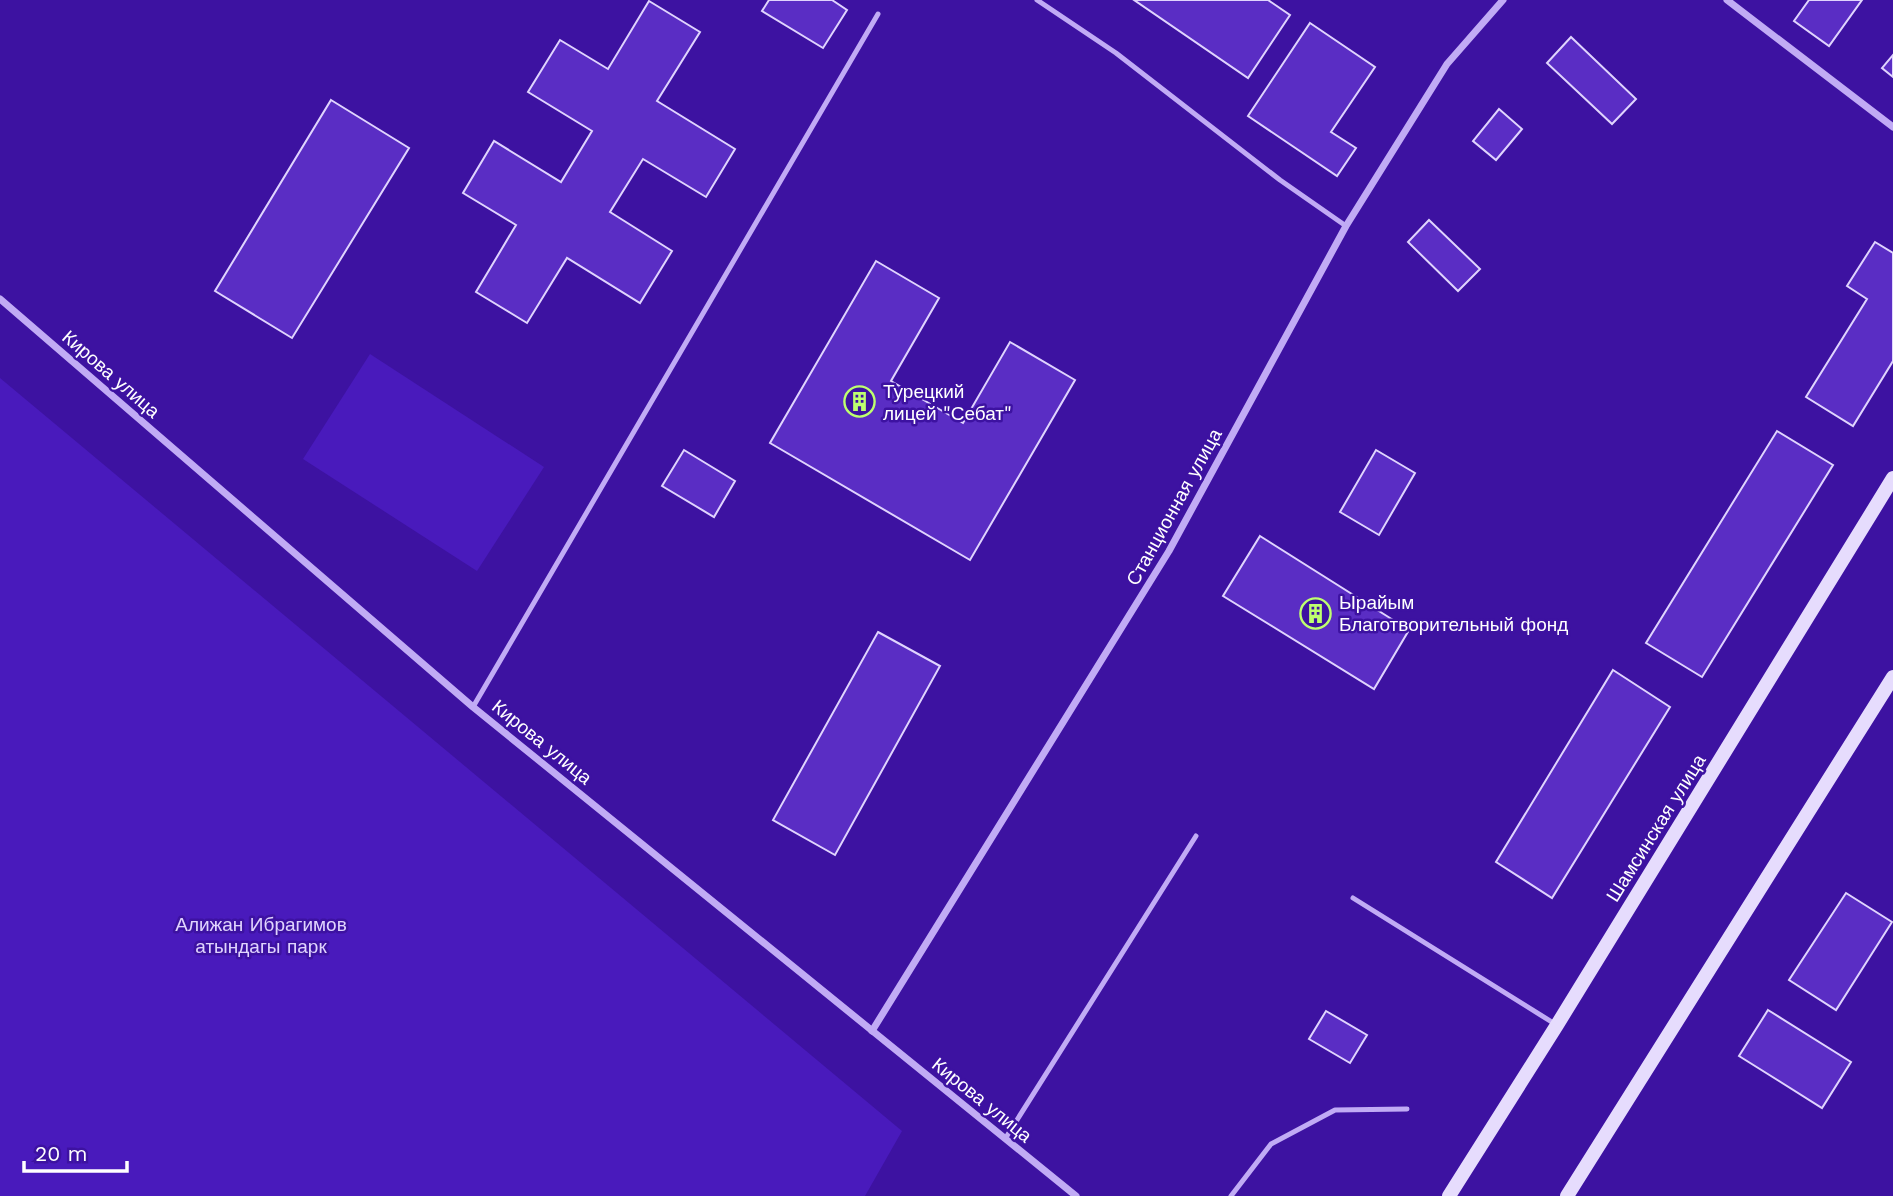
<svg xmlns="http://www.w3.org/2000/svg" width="1893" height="1196" viewBox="0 0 1893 1196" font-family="'Work Sans',sans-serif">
<rect width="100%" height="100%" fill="#3d12a1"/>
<g fill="#491abc">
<path d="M370,354L544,467L477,571L303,459Z"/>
<path d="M0,378L902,1131L865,1196H0Z"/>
</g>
<g fill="#5a2dc4" stroke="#e0d4fe" stroke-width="2">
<path d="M769,0H832L847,10L823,48L762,11Z"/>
<path d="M1134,0H1268L1290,15L1248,78Z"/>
<path d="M1809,0H1862L1829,46L1794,21Z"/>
<path d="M649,1L700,32L657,101L735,149L706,197L643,159L610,212L672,251L640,303L567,258L527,323L476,292L516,225L463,193L494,141L561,182L592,131L528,92L560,40L608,69Z"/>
<path d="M1310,23L1375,67L1331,132L1356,148L1337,176L1248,116Z"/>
<path d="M1571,37L1636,99L1612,124L1547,63Z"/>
<path d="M1893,55V77L1882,68Z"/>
<path d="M331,100L409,148L292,338L215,291Z"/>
<path d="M1499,109L1522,129L1496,160L1473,141Z"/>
<path d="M1429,220L1480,269L1458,291L1408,242Z"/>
<path d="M1875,242L1893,253V361L1853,426L1806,397L1867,299L1847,286Z"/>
<path d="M876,261L939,298L891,381L963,423L1010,342L1075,380L970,560L770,443Z"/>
<path d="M1777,431L1833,465L1702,677L1646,643Z"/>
<path d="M684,450L735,481L714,517L662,486Z"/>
<path d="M1376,450L1415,473L1379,535L1340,512Z"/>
<path d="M1260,536L1409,630L1374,689L1223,596Z"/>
<path d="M878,632L940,666L835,855L773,820Z"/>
<path d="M1613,670L1670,707L1552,898L1496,862Z"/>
<path d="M1846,893L1892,922L1836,1010L1789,980Z"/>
<path d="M1768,1010L1851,1062L1822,1108L1739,1056Z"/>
<path d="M1326,1011L1367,1035L1350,1063L1309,1039Z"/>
</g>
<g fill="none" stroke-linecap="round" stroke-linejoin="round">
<g stroke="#c1abf5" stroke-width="5">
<path d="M1037,0L1116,53L1280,180L1346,226"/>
<path d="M473,707L878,14"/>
<path d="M1353,898L1555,1024"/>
<path d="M1005,1139L1196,836"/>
<path d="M1231,1196L1271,1144L1335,1110L1407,1109"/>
</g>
<g stroke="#c1abf5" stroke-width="7">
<path d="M1727,0L1893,127"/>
<path d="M0,299L473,707L1076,1196"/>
<path d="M872,1031L1169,551L1346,226L1447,64L1503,0"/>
</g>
<g stroke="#e6dcfd" stroke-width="14">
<path d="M1449,1196L1557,1025L1893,478"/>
<path d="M1567,1196L1893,677"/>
</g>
</g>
<defs>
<symbol id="building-ring" viewBox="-11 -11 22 22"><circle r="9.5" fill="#3d12a1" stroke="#beff6f" stroke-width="1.5"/><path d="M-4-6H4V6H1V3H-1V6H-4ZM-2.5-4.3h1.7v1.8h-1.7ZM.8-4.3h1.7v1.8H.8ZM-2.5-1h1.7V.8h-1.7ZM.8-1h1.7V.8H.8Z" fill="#beff6f"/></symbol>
</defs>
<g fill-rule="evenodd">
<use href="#building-ring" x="842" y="384" width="35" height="35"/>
<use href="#building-ring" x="1298" y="596" width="35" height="35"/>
</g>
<g text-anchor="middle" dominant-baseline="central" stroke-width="5" stroke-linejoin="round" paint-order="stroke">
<g font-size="19" fill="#fff" stroke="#3d12a1">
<text transform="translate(111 374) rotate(41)">Кирова улица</text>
<text transform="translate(1174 507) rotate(-61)">Станционная улица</text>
<text transform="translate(542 742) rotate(39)">Кирова улица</text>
<text transform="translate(1656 828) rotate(-58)">Шамсинская улица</text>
<text transform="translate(982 1100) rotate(39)">Кирова улица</text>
</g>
<g font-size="19" fill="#fff" stroke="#3d12a1" text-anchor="start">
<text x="883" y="391">Турецкий<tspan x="883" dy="22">лицей "Себат"</tspan></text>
<text x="1339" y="602">Ырайым<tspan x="1339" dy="22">Благотворительный фонд</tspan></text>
</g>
<g font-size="19" fill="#e0d4fe" stroke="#3d12a1">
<text x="261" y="924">Алижан Ибрагимов<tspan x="261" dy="22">атындагы парк</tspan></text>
</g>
</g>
<path d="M24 1161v10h103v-10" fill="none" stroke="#ffffff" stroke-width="3.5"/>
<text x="35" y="1161" font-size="21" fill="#ffffff" stroke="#3d12a1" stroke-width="5" paint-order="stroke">20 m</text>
</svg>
